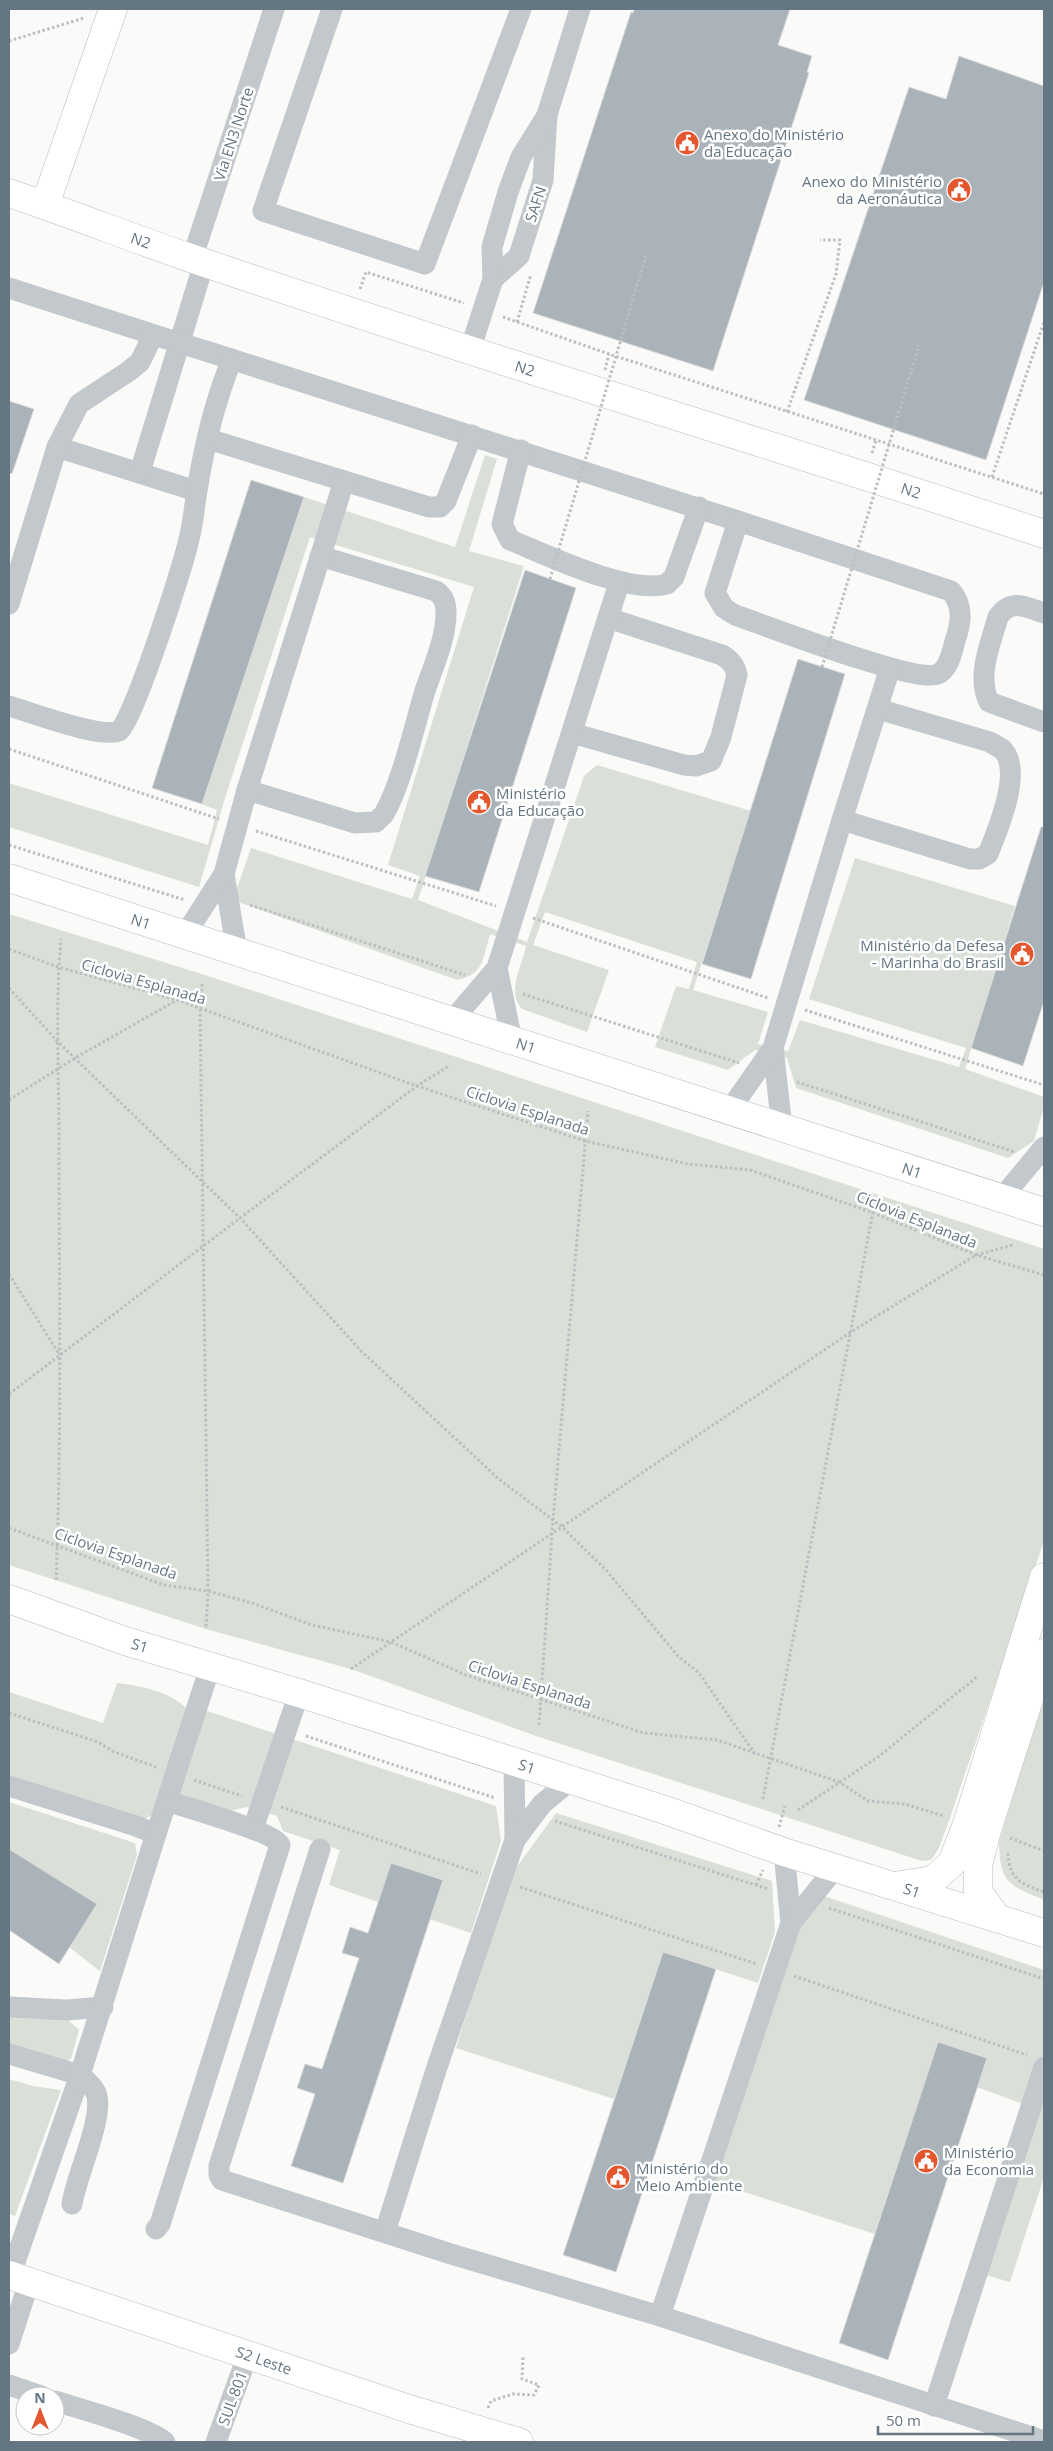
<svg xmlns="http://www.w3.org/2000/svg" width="1053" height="2451" viewBox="0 0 1053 2451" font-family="'Open Sans',sans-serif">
<rect width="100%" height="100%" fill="#fafaf8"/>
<g fill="#dadfd7">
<path d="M485,455L497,459L469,551L524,566L418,900L527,942L584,776L597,765L751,811L693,990L768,1012L758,1044L788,1051L800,1020L959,1067L966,1048L809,999L855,858L1015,906L965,1069L1044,1097V1106L1034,1141L1008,1158L796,1088L787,1058L755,1050L728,1070L655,1047L676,986L689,989L697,962L545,912L533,945L609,970L587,1032L522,1009C506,990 522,968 526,946L490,934C483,958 484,975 457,980L233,900L251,848L412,899L420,876L388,865L474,587L310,537L225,798L199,887L9,827V783L208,845L217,810L202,804L304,497L455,547Z"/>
<path d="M9,914L205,975L1044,1249V1541L950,1818L938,1850L931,1860L922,1861L536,1736L351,1669L206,1629L9,1565Z"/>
<path d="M117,1683C138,1685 171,1692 186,1708L153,1814L141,1821L9,1778V1692L103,1723Z"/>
<path d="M1044,1694V1900C1008,1885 1000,1883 999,1842Z"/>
<path d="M204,1710L496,1806L501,1841L471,1933L429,1919L443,1880L391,1863L378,1902L329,1885L340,1850L283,1831L277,1816L246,1807L226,1812L176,1795Z"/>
<path d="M9,1802L135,1843L137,1855L100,1971L69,1947L97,1904L9,1849Z"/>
<path d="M556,1813L772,1881L775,1932L758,1983L663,1952L614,2099L456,2048L508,1879Z"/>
<path d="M821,1895L1044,1970V2177L1010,2282L985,2275L1039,2110L977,2087L987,2058L938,2042L875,2234L713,2182L804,1907Z"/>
<path d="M9,2018L67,2019L79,2030L71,2059L59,2063L9,2047Z"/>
<path d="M9,2079L33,2086L61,2090L15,2216L9,2214Z"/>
</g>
<g fill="#aab3b9" stroke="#dcdcda">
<path d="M634,9H790L778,45L812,56L807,72L809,73L713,371L533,313L631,12L633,13Z"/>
<path d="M959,56L1044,86V282L986,460L804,400L909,87L946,99Z"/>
<path d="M9,401L34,409L12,474L9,473Z"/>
<path d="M251,480L304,497L202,804L152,788Z"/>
<path d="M525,570L576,588L479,892L425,876Z"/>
<path d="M798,659L845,674L751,979L702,964Z"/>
<path d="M1041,827H1044V1001L1023,1066L971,1048Z"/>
<path d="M9,1849L97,1904L59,1964L9,1930Z"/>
<path d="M391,1863L443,1880L343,2183L291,2166L315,2094L297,2088L305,2064L322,2069L359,1958L342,1953L350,1927L368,1933Z"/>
<path d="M663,1952L716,1969L616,2272L563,2255Z"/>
<path d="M938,2042L987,2058L888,2360L839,2343Z"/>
</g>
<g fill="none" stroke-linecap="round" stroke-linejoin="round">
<defs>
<g id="major">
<path d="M9,193C75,215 139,241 205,263C483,358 765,442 1044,534"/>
<path d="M45,205L113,9"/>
<path d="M9,2275L409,2409L519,2442"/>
</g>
<g id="highway">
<path d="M9,878L1044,1212"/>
<path d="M9,1599L125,1641L299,1693L662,1809L784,1852L1044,1933"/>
<path d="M900,1885L933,1880L952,1863L967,1824L1044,1577"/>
<path d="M997,1918L978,1892V1866L987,1830L1044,1653"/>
</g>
</defs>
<use href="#major" stroke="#b5babe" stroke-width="29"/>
<use href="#highway" stroke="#b4b9bd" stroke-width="29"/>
<g stroke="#bbbfc2" stroke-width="3" stroke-dasharray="2.5 2.5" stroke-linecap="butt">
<path d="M9,41L84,18"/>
<path d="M360,289L366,272L464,303"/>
<path d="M503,317L609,354L1044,494"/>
<path d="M517,322L531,274"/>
<path d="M605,370L609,354"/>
<path d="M787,412L836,274L840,240H820"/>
<path d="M872,453L876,440"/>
<path d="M992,477L1044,322"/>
<path d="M9,749L219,819"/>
<path d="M256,831L496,906"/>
<path d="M9,845L185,900"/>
<path d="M250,905L465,975"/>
<path d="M533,918L768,998"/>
<path d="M9,949L58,967L177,1000L417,1086L585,1141L688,1164L750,1170L874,1213L976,1255L1044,1275"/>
<path d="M202,984L200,1008L208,1591L206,1629"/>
<path d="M9,988L58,1042L240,1218L361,1351L500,1480L561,1526L606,1570L678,1656L699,1673L755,1754"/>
<path d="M523,994L739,1063"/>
<path d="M805,1010L1044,1085"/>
<path d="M797,1082L1015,1152"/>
<path d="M9,1100L75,1058L177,1000"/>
<path d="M9,1274L59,1354"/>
<path d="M9,1394L240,1218L417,1086L449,1066"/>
<path d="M9,1528L164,1585L208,1591L252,1603L312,1625L391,1642L466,1675L644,1733L717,1740L839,1782L868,1801L905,1804L944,1816"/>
<path d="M56,1580C62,1433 59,1286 59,1139C59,1072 55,1005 61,939"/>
<path d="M351,1669L851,1332L976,1255L1013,1245"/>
<path d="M9,1713L98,1742L114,1752L156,1767"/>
<path d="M539,1725L553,1520L588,1111"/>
<path d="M306,1736L495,1798"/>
<path d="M194,1780L242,1796"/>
<path d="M763,1799L875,1201"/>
<path d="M281,1807L481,1874"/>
<path d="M798,1810L878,1757L978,1676"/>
<path d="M555,1821L768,1889"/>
<path d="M779,1827L785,1806"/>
<path d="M1010,1838L1044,1851"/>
<path d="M1008,1853C1009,1880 1022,1884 1044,1892"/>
<path d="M756,1885L763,1870"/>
<path d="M520,1887L757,1964"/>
<path d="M829,1908L1044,1979"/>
<path d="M794,1976L1027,2055"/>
<path d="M488,2408L491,2401L513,2394L534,2395L539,2385L522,2379L523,2355"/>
</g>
<g stroke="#c3c8cc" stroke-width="21">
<path d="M332,9L263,211L425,264L521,9"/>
<path d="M192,259L274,9"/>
<path d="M493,279L519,256L524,240L543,180L547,115L580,9"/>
<path d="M9,288L164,338"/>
<path d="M470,350L493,279L492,247L508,192L521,157L546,117"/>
<path d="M209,352L738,521"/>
<path d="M208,439L429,507H440L446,501L472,435"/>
<path d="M57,447L196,491"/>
<path d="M521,450L502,524L510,540C547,555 629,595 667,584L674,577L699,507"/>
<path d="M140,472L204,263"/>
<path d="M738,521L951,591C964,606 961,624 955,641C952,652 949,669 938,674C916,684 767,626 735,615L724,608L715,593Z"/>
<path d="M9,604L57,447L79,404L129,371L140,362L153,335"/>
<path d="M1044,613C1025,607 1012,598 998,617C991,643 976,676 989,702L1044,722"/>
<path d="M9,706C30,712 101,739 119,731C132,724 183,567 188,543C193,526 194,508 197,491C204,446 215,401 232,359"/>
<path d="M572,733L684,765L696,766L711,761L721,737L737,675C735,665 730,660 722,655L608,618"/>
<path d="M247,790L355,823L376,822C378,819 382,817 384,814C401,785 414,728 424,694C432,669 446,640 446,613C446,603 444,597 436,591L320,556"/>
<path d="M842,820L970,859H979L988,854C997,831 1023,772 1003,750C1000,747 994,745 990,742L878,709"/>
<path d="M224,874L237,952"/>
<path d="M185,935L224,874L247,790L344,481"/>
<path d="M497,968L512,1041"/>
<path d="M451,1022L497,968L619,583"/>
<path d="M773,1048L782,1128"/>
<path d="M729,1111L773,1048L842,820L890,668"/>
<path d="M1001,1199L1044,1147"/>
<path d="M514,1762L515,1840"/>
<path d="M9,1786L136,1826L156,1834L210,1667"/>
<path d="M253,1829L299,1693"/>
<path d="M320,1849L219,2166V2175L222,2180L451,2254L660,2316L1044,2441"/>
<path d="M784,1852L791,1923"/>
<path d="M9,2007L67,2010L103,2007"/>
<path d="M9,2054L80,2075L10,2276"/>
<path d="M72,2204C76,2176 105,2116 96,2093C93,2086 86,2080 80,2075L156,1834"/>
<path d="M156,2229L160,2224L280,1845C274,1832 185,1807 167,1801"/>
<path d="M385,2232L437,2067L515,1840L542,1804L571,1780"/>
<path d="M660,2316L791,1923L836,1867"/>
<path d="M9,2344L29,2282"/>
<path d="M9,2385L41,2396"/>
<path d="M55,2401C80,2409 148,2427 165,2442"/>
<path d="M934,2406L1044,2067"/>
<path d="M216,2442L248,2354"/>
</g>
<use href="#major" stroke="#fff" stroke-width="28"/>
<use href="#highway" stroke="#fff" stroke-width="28"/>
<g stroke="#bbbfc2" stroke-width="3" stroke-dasharray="2.5 2.5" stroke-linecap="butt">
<path d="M550,579L646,255"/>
<path d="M822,667L919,345"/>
</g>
<path stroke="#c3c8cc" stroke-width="21" d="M164,338L209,352"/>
</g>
<defs>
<symbol id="civic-disc" viewBox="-11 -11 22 22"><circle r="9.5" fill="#e4572e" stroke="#fff"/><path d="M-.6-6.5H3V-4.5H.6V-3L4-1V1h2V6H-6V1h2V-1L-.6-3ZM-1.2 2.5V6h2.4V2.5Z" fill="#fff"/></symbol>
</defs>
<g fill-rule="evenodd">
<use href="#civic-disc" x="673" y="129" width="28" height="28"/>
<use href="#civic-disc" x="945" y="176" width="28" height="28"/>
<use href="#civic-disc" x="465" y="788" width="28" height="28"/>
<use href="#civic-disc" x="1008" y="940" width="28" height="28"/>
<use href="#civic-disc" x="912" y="2147" width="28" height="28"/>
<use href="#civic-disc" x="604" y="2163" width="28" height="28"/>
</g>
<g text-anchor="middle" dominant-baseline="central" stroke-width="5" stroke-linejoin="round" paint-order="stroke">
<g font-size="15" fill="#657683" stroke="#fff">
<text transform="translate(233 134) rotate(-72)">Via EN3 Norte</text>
<text transform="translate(535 204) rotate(-72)">SAFN</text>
<text transform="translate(141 240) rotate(20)">N2</text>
<text transform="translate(525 368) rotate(17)">N2</text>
<text transform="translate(911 490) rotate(18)">N2</text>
<text transform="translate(141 921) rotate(18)">N1</text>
<text transform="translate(144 981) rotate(16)">Ciclovia Esplanada</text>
<text transform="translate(526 1045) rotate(18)">N1</text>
<text transform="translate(528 1110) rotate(18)">Ciclovia Esplanada</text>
<text transform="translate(912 1170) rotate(18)">N1</text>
<text transform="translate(917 1219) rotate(22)">Ciclovia Esplanada</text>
<text transform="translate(116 1553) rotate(19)">Ciclovia Esplanada</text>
<text transform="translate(140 1645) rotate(17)">S1</text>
<text transform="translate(530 1684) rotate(18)">Ciclovia Esplanada</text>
<text transform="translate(527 1766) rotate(18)">S1</text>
<text transform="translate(912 1890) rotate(18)">S1</text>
<text transform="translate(264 2360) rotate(19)">S2 Leste</text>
<text transform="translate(232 2398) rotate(-70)">SUL 801</text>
</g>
<g font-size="15" fill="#657683" stroke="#fff" text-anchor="start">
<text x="704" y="134">Anexo do Ministério<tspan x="704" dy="17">da Educação</tspan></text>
<text x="942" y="181" text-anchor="end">Anexo do Ministério<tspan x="942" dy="17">da Aeronáutica</tspan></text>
<text x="496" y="793">Ministério<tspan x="496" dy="17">da Educação</tspan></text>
<text x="1004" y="945" text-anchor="end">Ministério da Defesa<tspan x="1004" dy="17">- Marinha do Brasil</tspan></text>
<text x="944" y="2152">Ministério<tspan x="944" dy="17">da Economia</tspan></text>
<text x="636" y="2168">Ministério do<tspan x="636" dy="17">Meio Ambiente</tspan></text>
</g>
</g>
<rect width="1053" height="2451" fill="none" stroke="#657683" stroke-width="20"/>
<g transform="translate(40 2411)"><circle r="24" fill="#ffffff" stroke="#c1c8cd"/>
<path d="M0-4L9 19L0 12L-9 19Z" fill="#e4572e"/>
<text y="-8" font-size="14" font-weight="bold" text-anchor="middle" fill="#657683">N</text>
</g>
<path d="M878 2426v8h155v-8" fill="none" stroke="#657683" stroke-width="2.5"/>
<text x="886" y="2426" font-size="15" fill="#657683" stroke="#ffffff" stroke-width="4" paint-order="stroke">50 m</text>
</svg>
